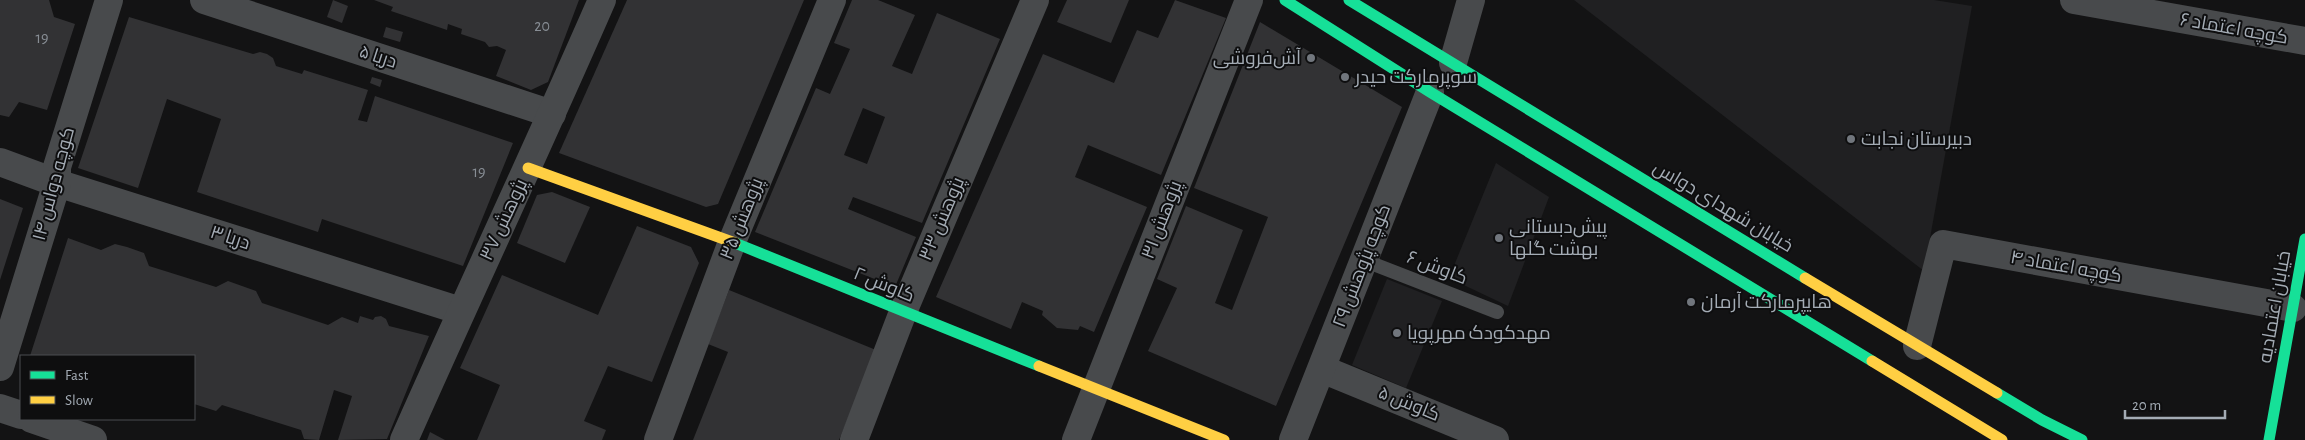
<svg xmlns="http://www.w3.org/2000/svg" width="2305" height="440" viewBox="0 0 2305 440" font-family="'Alegreya Sans',Cairo,sans-serif">
<rect width="100%" height="100%" fill="#131314"/>
<g fill="#202022">
<path d="M1574,0H1934L1972,6L1924,271Z"/>
<path d="M1496,163L1549,197L1508,306L1449,278Z"/>
<path d="M1387,279L1442,301L1406,388L1352,365Z"/>
</g>
<g fill="#323234" fill-rule="evenodd">
<path d="M0,0H49L54,17L75,24L47,110L19,102L9,117L0,115Z"/>
<path d="M333,0L348,6L342,23L327,17Z"/>
<path d="M374,0H579L548,82L531,90L496,76L506,50L497,46L489,47L485,42L461,34L462,29L448,24L447,30L391,11L393,7Z"/>
<path d="M627,0H804L718,204L706,207L559,153Z"/>
<path d="M852,0H878L915,15L892,66L912,74L937,13L1000,39L922,223L853,197L848,209L916,237L895,287L755,232L816,88L830,94L850,49L834,43ZM863,108L885,117L867,164L844,155Z"/>
<path d="M1067,0H1129L1111,43L1057,22Z"/>
<path d="M1175,0L1226,18L1161,175L1088,145L1075,177L1147,207L1094,332L1080,326L1078,330L1057,328L1042,315L1043,311L1022,302L1011,329L936,297L1043,54L1114,83L1137,30L1158,38Z"/>
<path d="M129,17L253,54L260,52L267,54L273,58L276,66L302,74L304,70L368,90L358,120L367,122L375,96L513,143L463,266L322,219L318,232L197,192L221,119L167,99L138,188L78,168Z"/>
<path d="M1260,22L1402,107L1276,406L1148,351L1177,288L1157,279L1186,206L1243,230L1215,303L1232,310L1268,217L1194,188Z"/>
<path d="M386,27L403,32L400,42L383,37Z"/>
<path d="M372,77L382,80L380,87L370,83Z"/>
<path d="M552,192L590,207L565,263L517,243L537,195Z"/>
<path d="M0,199L23,208L0,280Z"/>
<path d="M637,226L691,247L699,263L652,382L608,366L584,421L606,430L602,440H477L500,385L460,368L502,275L598,315Z"/>
<path d="M68,238L101,250L115,244L127,247L144,253L149,266L216,287L228,281L256,291L262,303L328,325L342,317L358,323L360,316L373,320L375,317L381,316L386,319L389,326L429,336L387,439L338,440L352,396L334,390L319,440L304,439L301,430L222,405L216,411L194,404V356H30Z"/>
<path d="M729,290L876,350L839,440H693L728,352L708,344Z"/>
<path d="M430,432L445,440H427Z"/>
</g>
<g fill="none" stroke-linecap="round" stroke-linejoin="round">
<path stroke="#484a4c" stroke-width="14" d="M1363,260L1497,312"/>
<g stroke="#484a4c" stroke-width="28">
<path d="M204,0L552,114"/>
<path d="M2074,0L2305,41"/>
<path d="M1453,63L1471,0"/>
<path d="M0,162L57,183L461,311"/>
<path d="M1917,346L1943,244L2293,308"/>
<path d="M0,367L57,183V167L109,0"/>
<path d="M1322,369L1495,440"/>
<path d="M0,408L21,415"/>
<path d="M32,419L93,440"/>
<path d="M404,440C469,293 538,147 602,0"/>
<path d="M658,440L732,242L832,0"/>
<path d="M854,440L903,312L1035,0"/>
<path d="M1076,440L1249,0"/>
<path d="M1293,440L1430,92"/>
</g>
<g stroke="#16e098" stroke-width="11">
<path d="M1285,0L1430,92L1872,361"/>
<path d="M1349,0L1805,278"/>
<path d="M735,243L1039,366"/>
<path d="M1997,393L2042,420L2082,440"/>
<path d="M2269,440L2305,239"/>
</g>
<g stroke="#ffcf43" stroke-width="11">
<path d="M528,168L735,243"/>
<path d="M1805,278L1997,393"/>
<path d="M1872,361L2002,440"/>
<path d="M1039,366L1224,440"/>
</g>
</g>
<g fill="#71767d" stroke="#0e0e0f" stroke-width="2">
<circle cx="1311" cy="58" r="5"/>
<circle cx="1345" cy="77" r="5"/>
<circle cx="1851" cy="139" r="5"/>
<circle cx="1499" cy="238" r="5"/>
<circle cx="1691" cy="302" r="5"/>
<circle cx="1397" cy="333" r="5"/>
</g>
<g text-anchor="middle" dominant-baseline="central" stroke-width="4" stroke-linejoin="round" paint-order="stroke">
<g font-size="16" fill="#888e95">
<text x="542" y="26">20</text>
<text x="42" y="38">19</text>
<text x="479" y="172">19</text>
</g>
<g font-size="19" fill="#a4acb5" stroke="#0e0e0f">
<text transform="translate(2234 29) rotate(10)">کوچه اعتماد ۶</text>
<text transform="translate(378 57) rotate(18)">دریا ۵</text>
<text transform="translate(54 184) rotate(-75)">کوچه دواس ۱۴</text>
<text transform="translate(1723 207) rotate(31)">خیابان شهدای دواس</text>
<text transform="translate(742 219) rotate(-68)">پژوهش ۳۵</text>
<text transform="translate(942 219) rotate(-67)">پژوهش ۳۳</text>
<text transform="translate(504 220) rotate(-65)">پژوهش ۳۷</text>
<text transform="translate(1162 220) rotate(-69)">پژوهش ۳۱</text>
<text transform="translate(230 238) rotate(18)">دریا ۳</text>
<text transform="translate(1362 266) rotate(-69)">کوچه پژوهش ۲۹</text>
<text transform="translate(2066 267) rotate(10)">کوچه اعتماد ۴</text>
<text transform="translate(1437 268) rotate(21)">کاوش ۶</text>
<text transform="translate(884 285) rotate(22)">کاوش ۲</text>
<text transform="translate(2275 307) rotate(-80)">خیابان اعتمادیه</text>
<text transform="translate(1409 404) rotate(22)">کاوش ۵</text>
</g>
<g font-size="19" fill="#a4acb5" stroke="#0e0e0f" text-anchor="start">
<text x="1301" y="58" text-anchor="end">آش‌فروشی</text>
<text x="1355" y="77">سوپرمارکت حیدر</text>
<text x="1861" y="139">دبیرستان نجابت</text>
<text x="1509" y="227">پیش‌دبستانی<tspan x="1509" dy="22">بهشت گلها</tspan></text>
<text x="1701" y="302">هایپرمارکت آرمان</text>
<text x="1407" y="333">مهدکودک مهرپویا</text>
</g>
</g>
<rect x="20" y="355" width="175" height="65" fill="#0e0e0f" stroke="#4a4d51"/>
<rect x="30" y="371" width="25" height="8" fill="#16e098" stroke="#4a4d51"/>
<text x="65" y="380" font-size="15" fill="#a4acb5">Fast</text>
<rect x="30" y="396" width="25" height="8" fill="#ffcf43" stroke="#4a4d51"/>
<text x="65" y="405" font-size="15" fill="#a4acb5">Slow</text>
<path d="M2125 410v8h100v-8" fill="none" stroke="#a4acb5" stroke-width="2.5"/>
<text x="2132" y="410" font-size="15" fill="#a4acb5" stroke="#0e0e0f" stroke-width="4" paint-order="stroke">20 m</text>
</svg>
